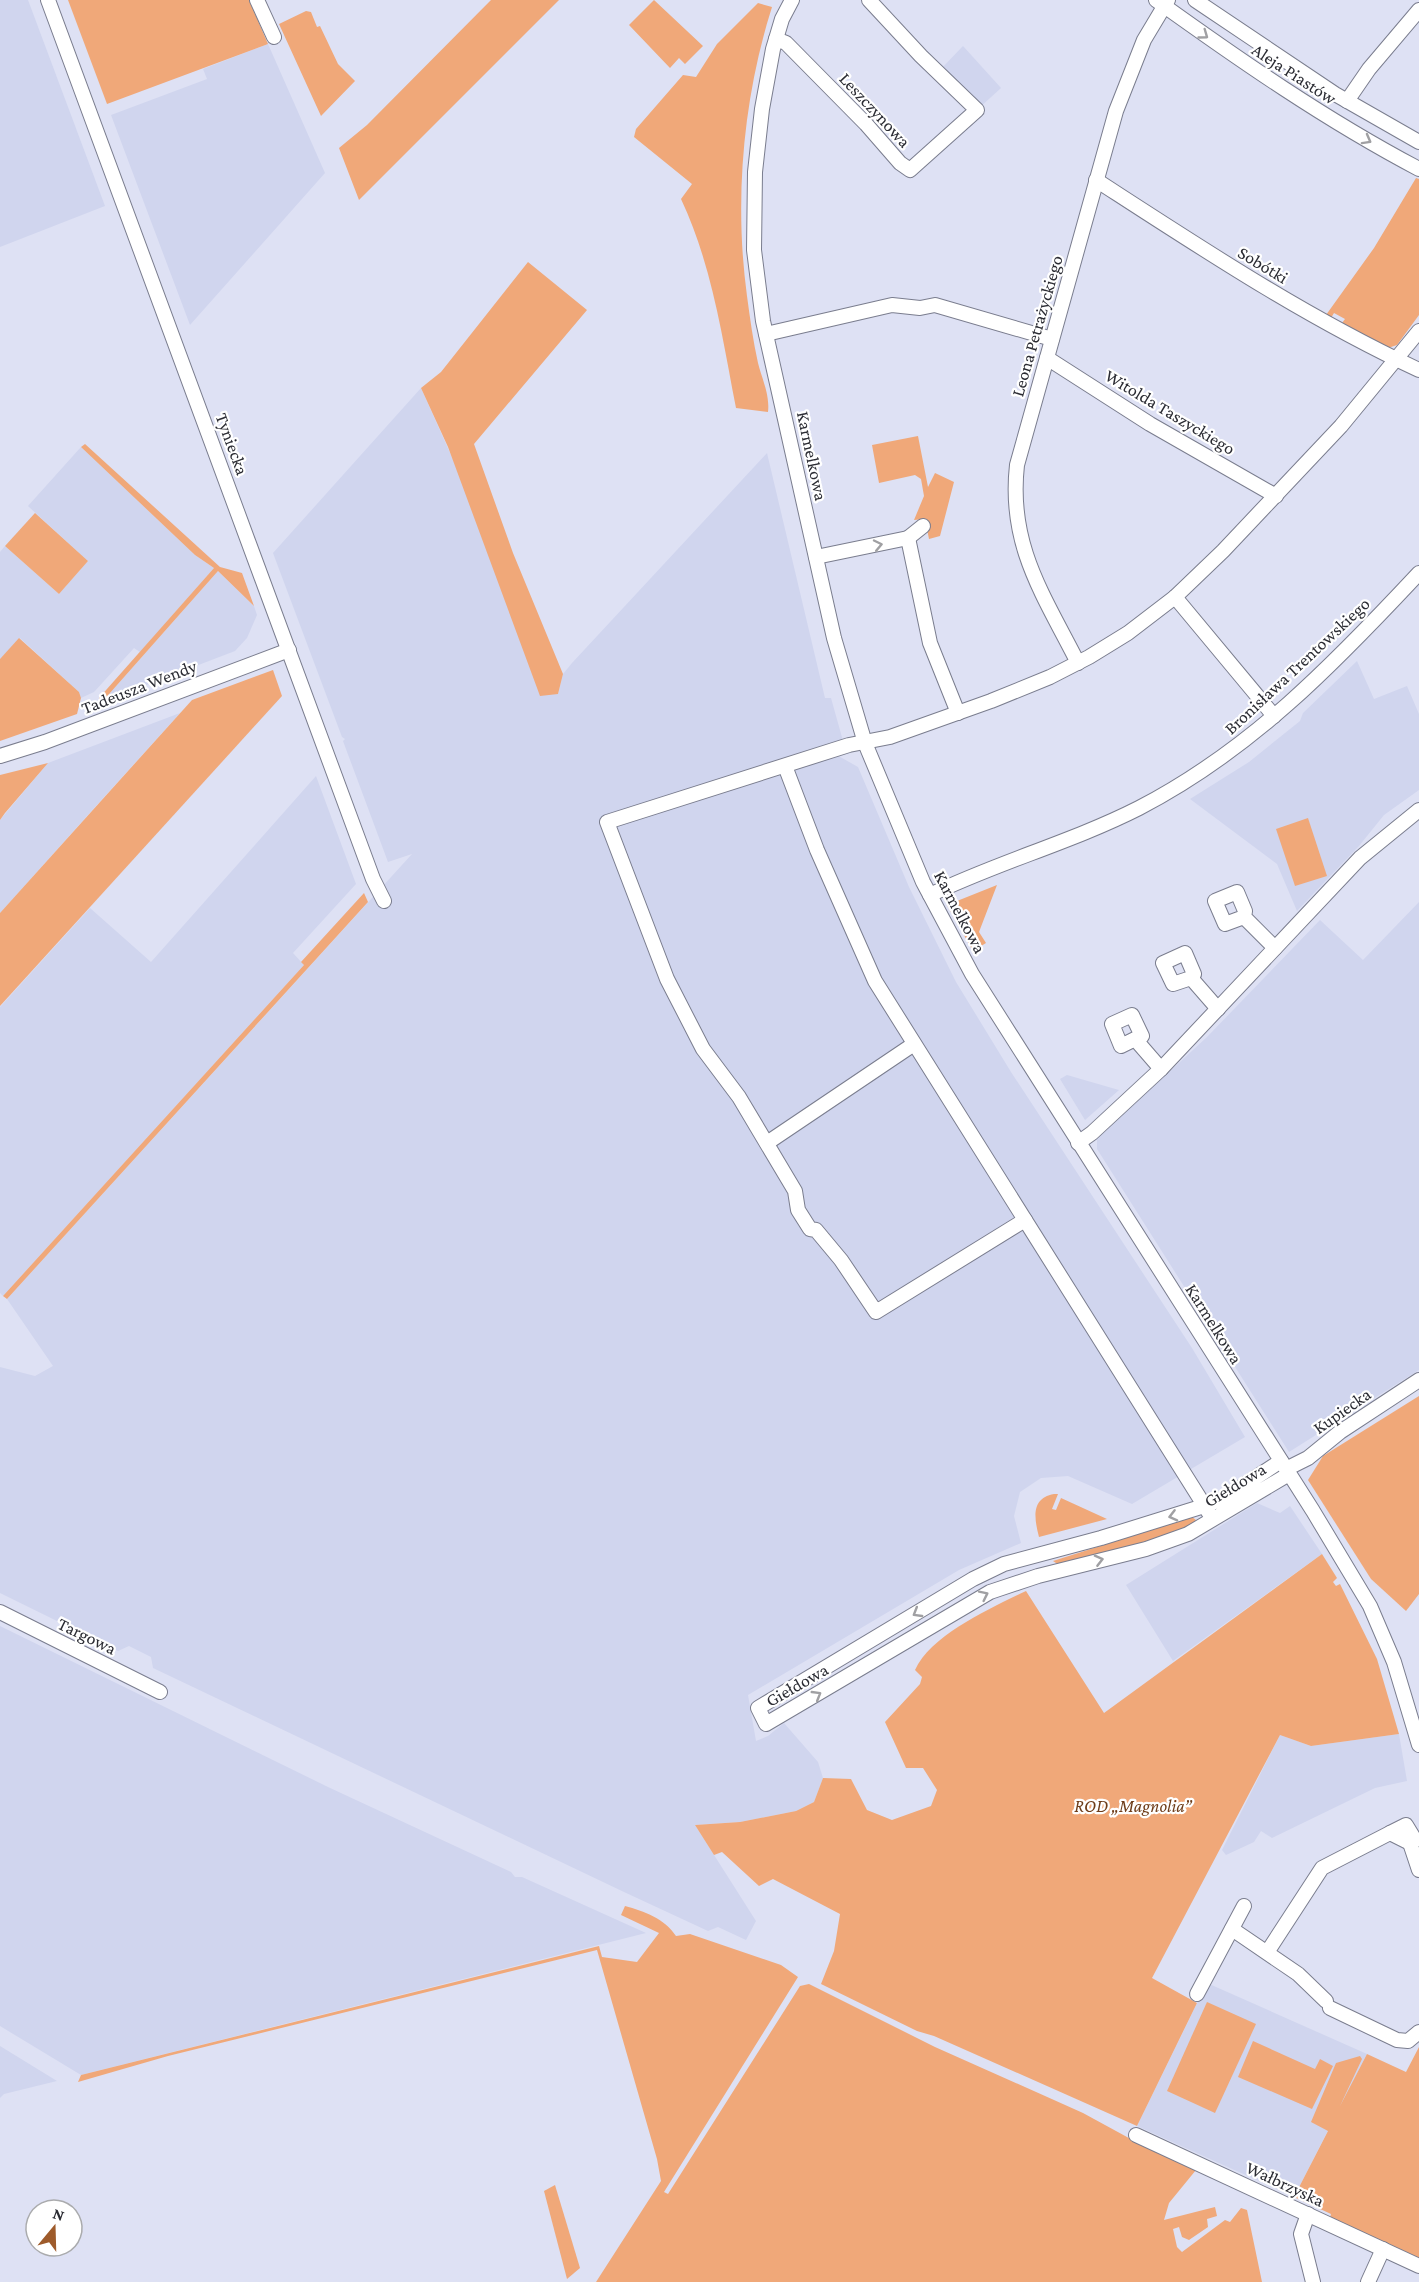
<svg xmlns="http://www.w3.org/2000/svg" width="1419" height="2282" viewBox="0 0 1419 2282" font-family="'Crimson Pro',serif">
<rect width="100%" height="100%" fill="#dee1f4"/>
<g fill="#d0d5ee">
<path d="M0,0H28L105,206L0,247Z"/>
<path d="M268,44L325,173L190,325L111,115L207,79L203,69Z"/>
<path d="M963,46L1001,88L979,108L942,68Z"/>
<path d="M421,388L558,694L563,674L572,663L767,453L825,698H831L843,741L835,754L858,767L909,887L956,982L1011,1072L1192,1348L1245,1437L1132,1504L1068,1476L1041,1478L1020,1492L1014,1516L1021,1543L959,1570L748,1695L756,1741L768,1736L784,1723L818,1762L823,1778L814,1802L796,1811L740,1822L695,1825L756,1921L746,1940L718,1927L708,1931L624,1892L153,1668L151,1657L129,1646L118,1651L0,1593V1367L35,1376L53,1366L7,1299L412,854L388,862L343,741L345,739L342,737L273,553Z"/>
<path d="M81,447L195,555L214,568L140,652L134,648L94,692L81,698L79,692L20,638L0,659V552L5,546L59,594L88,561L28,506Z"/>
<path d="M218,571L254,606L257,615L247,638L235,651L102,702Z"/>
<path d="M1357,661L1374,699L1407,686L1419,714V790L1384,815L1359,846L1297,911L1277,864L1190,799L1249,762L1300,721L1303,713Z"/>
<path d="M180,713L95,807L0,913V820L48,763Z"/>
<path d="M316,776L356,884L293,953L304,965L3,1296L0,1293V1007L90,908L151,962Z"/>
<path d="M1419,902V1370L1289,1452L1097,1149V1139L1207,1037L1320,920L1363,960Z"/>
<path d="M1067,1075L1112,1088L1119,1090L1085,1120L1060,1079Z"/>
<path d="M1257,1503L1280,1513L1290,1506L1322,1554L1173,1661L1126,1585Z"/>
<path d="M0,1626L328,1787L511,1872L515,1877H522L646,1933L81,2075L0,2026Z"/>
<path d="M1399,1734L1407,1781L1375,1788L1272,1838L1261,1831L1254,1842L1226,1855L1222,1850L1280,1735L1311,1746Z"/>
<path d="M1207,1983L1367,2054L1294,2197L1137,2126Z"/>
<path d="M0,2046L57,2081L4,2094L0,2098Z"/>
</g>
<g fill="#f0a879">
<path d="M68,0H249L268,44L107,104Z"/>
<path d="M491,0H559L359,200L339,148L367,125Z"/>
<path d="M654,0L703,46L685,64L679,58L670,68L629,25Z"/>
<path d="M758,3L772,7C743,98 734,201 747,296C750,318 753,341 758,363C762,379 770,395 768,412L736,408C722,336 712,265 681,199L692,184L634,137L636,129L683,75L696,77L717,44Z"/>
<path d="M306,11L311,12L317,27L320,26L338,64L355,81L321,116L279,24Z"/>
<path d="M1416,178L1419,179V315L1397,345L1388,348L1342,323L1345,319L1334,313L1331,318L1326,315L1374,248Z"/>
<path d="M528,262L587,310L474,444L513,553L563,674L558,694L540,696L448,447L421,388L441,372Z"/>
<path d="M918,436L928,487L935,473L954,482L940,536L929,539L925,519L914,520L924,496L921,479L915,475L879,483L872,445Z"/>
<path d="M85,444L220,567L242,573L254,606L218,571L102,702L99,698L214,568L195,555L81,447Z"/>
<path d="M35,513L88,561L59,594L5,546Z"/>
<path d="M19,638L79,692L81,698L77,714L0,741V659Z"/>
<path d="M273,670L282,696L0,1006V913L192,700Z"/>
<path d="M48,763L5,813L0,820V775Z"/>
<path d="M1308,818L1327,876L1295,886L1276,829Z"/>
<path d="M997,885L979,932L986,943L973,951L947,905Z"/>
<path d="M364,893L368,902L7,1299L3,1296L304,965L301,962Z"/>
<path d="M1419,1396V1594L1406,1611L1371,1579L1308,1480L1323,1456Z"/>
<path d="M1054,1494H1058L1052,1509L1056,1510L1061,1498L1107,1519L1039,1537C1034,1518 1031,1498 1054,1494Z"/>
<path d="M1192,1517L1196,1520C1182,1539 1086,1558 1059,1565L1053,1561Z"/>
<path d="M1322,1554L1337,1578L1333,1582L1336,1586L1340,1584L1377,1659L1399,1734L1311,1746L1280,1735L1152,1978L1197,2003L1137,2126L934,2036L917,2031L821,1984L834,1951L840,1914L773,1879L759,1886L722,1852L714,1855L695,1825L740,1822L796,1811L814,1802L823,1778L851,1779L867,1810L892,1820L931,1806L937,1790L923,1768H906L885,1722L920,1684L922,1677L915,1670C931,1635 991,1608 1026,1591L1104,1713Z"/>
<path d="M625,1906C644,1911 665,1919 676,1936L690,1934L781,1965L798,1977L664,2192L668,2194L800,1986L809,1984L935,2047L1083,2113L1149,2149L1196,2170L1169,2203L1164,2220L1215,2207L1217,2216L1207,2219L1208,2227L1189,2240L1182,2237L1179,2227L1173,2229L1177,2247L1182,2252L1225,2220L1230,2222L1241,2208L1247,2210L1262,2282H596L661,2181L657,2159L597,1950L168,2056L78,2082L81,2075L599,1946L602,1957L637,1962L659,1933L621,1915Z"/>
<path d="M1207,2002L1256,2024L1215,2113L1167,2091Z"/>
<path d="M1253,2041L1315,2069L1320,2059L1333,2066L1312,2109L1238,2077Z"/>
<path d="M1419,2047V2260L1330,2218L1331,2214L1294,2197L1328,2131L1311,2122L1336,2063L1360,2056L1362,2059L1340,2106L1367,2054L1406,2072Z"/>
<path d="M555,2185L580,2268L567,2279L544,2191Z"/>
</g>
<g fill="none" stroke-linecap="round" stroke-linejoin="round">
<defs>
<g id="minor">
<path d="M48,0L373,879L384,901"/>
<path d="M257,0L274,37"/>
<path d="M792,0L782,19L773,49L762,109L755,172L754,250L763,321L834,638L865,743L923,882L972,974L1313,1511L1370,1606L1394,1662L1419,1745"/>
<path d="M1156,0C1241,61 1326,120 1419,169"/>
<path d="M1195,0L1335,94L1419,142"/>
<path d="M776,39L786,43L866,124L900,163L910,170L977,110L921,56L869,0"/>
<path d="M1347,101L1369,69L1419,10"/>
<path d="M1096,180C1201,248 1305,317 1419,370"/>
<path d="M766,334L892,305L920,308L935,305L1052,339"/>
<path d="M1047,358L1150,424L1276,496"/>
<path d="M908,538L923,526"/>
<path d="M816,557L908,538L930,643L958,713"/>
<path d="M1175,597L1274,716"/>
<path d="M1078,663C1043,594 1008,545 1017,465L1116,111L1144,40L1168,0"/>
<path d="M0,756L45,742L289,650"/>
<path d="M785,766L817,850L875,981L1209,1513"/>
<path d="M930,895C998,862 1072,842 1139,808C1251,750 1334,664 1419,573"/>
<path d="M1244,917L1225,924L1215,901L1237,892L1245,911L1244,917L1275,948"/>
<path d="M1191,978L1173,984L1163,963L1185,953L1194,974L1191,978L1218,1009"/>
<path d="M1135,1039L1121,1046L1112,1024L1132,1015L1142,1036L1135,1039L1161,1069"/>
<path d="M767,1143L914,1044"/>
<path d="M1078,1143L1092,1133L1161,1069L1360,858L1419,810"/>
<path d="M1025,1220L876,1312L841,1260L816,1230L810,1229L798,1210L795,1191L739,1097L703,1049L667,979L607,822L849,745L890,737L991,701L1050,677L1089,657L1128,633L1175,597L1223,551L1341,426L1419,331"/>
<path d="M1281,1461L1223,1499L1204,1506L1101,1538L1004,1564L973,1579L758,1708L766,1724L990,1592L1038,1576L1146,1549L1188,1534L1289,1474"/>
<path d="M1286,1469L1308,1458L1340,1432L1419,1380"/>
<path d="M0,1612L160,1692"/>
<path d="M1390,1833L1406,1825L1415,1840L1410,1843"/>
<path d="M1410,1843L1419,1870"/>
<path d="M1232,1929L1298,1974L1326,2001"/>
<path d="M1268,1951L1322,1868L1390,1833L1410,1843"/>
<path d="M1197,1994L1244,1906"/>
<path d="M1330,2008L1397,2040L1408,2041L1419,2032"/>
<path d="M1136,2135L1419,2266"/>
<path d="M1308,2214L1301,2234L1313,2282"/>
<path d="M1368,2282L1383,2249"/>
</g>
</defs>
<use href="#minor" stroke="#7a7d8e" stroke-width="16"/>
<use href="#minor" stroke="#fff" stroke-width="14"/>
</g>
<defs><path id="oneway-chevron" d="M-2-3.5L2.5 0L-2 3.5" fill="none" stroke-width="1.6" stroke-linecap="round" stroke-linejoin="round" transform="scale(1.5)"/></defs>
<g stroke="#a0a0a3">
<use href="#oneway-chevron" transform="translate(1204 35) rotate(36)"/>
<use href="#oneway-chevron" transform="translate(1367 140) rotate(29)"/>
<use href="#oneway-chevron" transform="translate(878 545) rotate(-12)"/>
<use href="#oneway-chevron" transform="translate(1173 1516) rotate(166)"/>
<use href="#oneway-chevron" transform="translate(1099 1560) rotate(-14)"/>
<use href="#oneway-chevron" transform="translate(984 1595) rotate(-26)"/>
<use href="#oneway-chevron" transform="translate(917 1613) rotate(149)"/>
<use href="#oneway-chevron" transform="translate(817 1695) rotate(-31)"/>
</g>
<g text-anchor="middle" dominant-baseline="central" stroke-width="4.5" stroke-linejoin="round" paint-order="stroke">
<g font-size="18" fill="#2b2c33" stroke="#fff">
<text transform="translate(1294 74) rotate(33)">Aleja Piastów</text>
<text transform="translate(875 110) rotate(47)">Leszczynowa</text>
<text transform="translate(1263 265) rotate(31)">Sobótki</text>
<text transform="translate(1037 326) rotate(-74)">Leona Petrażyckiego</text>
<text transform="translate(1170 412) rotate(31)">Witolda Taszyckiego</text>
<text transform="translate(232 444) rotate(70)">Tyniecka</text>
<text transform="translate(812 456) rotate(78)">Karmelkowa</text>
<text transform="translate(1297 666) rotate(-43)">Bronisława Trentowskiego</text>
<text transform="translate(139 687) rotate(-21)">Tadeusza Wendy</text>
<text transform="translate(960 912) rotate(62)">Karmelkowa</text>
<text transform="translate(1214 1324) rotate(58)">Karmelkowa</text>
<text transform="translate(1342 1411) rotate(-35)">Kupiecka</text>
<text transform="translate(1235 1485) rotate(-31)">Giełdowa</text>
<text transform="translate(87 1636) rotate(26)">Targowa</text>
<text transform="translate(797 1685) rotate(-30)">Giełdowa</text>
<text transform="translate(1285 2184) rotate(25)">Wałbrzyska</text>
</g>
<g font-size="18" font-style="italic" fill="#6e3c18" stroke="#fff">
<text x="1133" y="1806">ROD „Magnolia”</text>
</g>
</g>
<g transform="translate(54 2228) rotate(19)"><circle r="28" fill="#ffffff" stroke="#aaabad" stroke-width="1.5"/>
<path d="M0-4.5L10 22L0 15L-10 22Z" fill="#9e5b2b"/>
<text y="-9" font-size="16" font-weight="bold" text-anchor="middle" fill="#2b2c33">N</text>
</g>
</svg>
